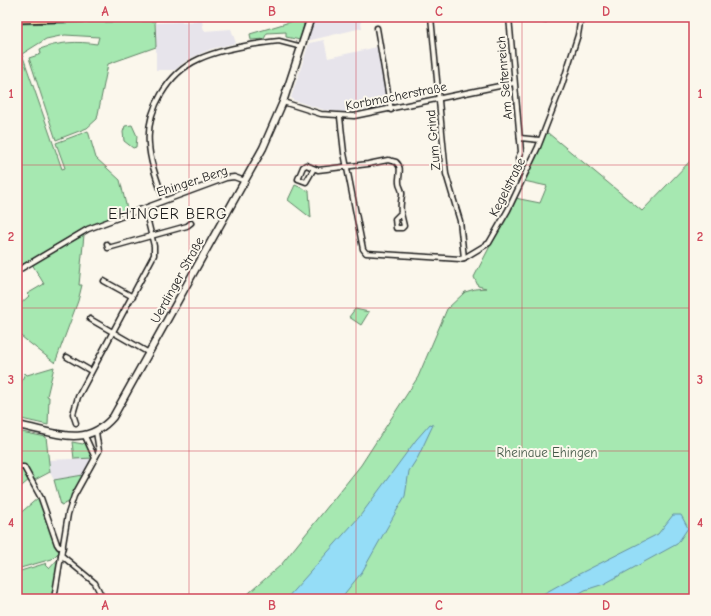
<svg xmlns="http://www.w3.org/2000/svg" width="711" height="616" viewBox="0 0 711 616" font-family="'Comic Neue',sans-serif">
<rect width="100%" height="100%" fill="#fbf7ec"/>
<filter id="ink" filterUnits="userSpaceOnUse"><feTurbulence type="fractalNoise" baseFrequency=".025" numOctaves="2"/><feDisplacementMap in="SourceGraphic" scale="8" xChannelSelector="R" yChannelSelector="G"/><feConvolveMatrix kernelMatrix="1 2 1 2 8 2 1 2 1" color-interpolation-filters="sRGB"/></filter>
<g filter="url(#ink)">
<g fill="#e7e4eb">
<path d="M315,17H360L362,28L307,41Z"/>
<path d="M202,21L204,31L231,29L236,43L211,49L187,60L175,70H156V23Z"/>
<path d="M324,40L328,58L377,47L387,103L385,107L343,112L324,110L293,100L291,97L309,43Z"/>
<path d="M93,458L83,475L54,480L50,472L47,460Z"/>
</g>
<g fill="#a6e8b1" stroke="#618266">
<path d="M303,18L304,25L300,40L286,37V32L267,33L264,39L251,40L250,34Z"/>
<path d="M155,21L156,47L108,64L97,119L87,128L56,140L29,58L41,54L40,49C59,42 77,41 97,44L99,37L65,35L46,39L22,54L62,169L65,168L56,143L88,131L96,158L120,180L128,213L81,230L17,268V49L20,48L17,40V24Z"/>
<path d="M132,125L137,136L136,147L133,148L124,141L123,132L125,126Z"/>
<path d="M548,133L642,211L694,157V599H242L281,565L361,465L418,377L447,309L465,292L475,289L486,288L478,286L474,277L515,198L540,203L547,186L524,181L544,136Z"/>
<path d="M295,185L309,191L311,218L288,200Z"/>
<path d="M84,235L79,285H82L78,301L55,363L17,333V307L29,296L27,294L44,284L32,264Z"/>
<path d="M355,309L369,312L361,325L349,317Z"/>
<path d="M54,367L47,396L49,397L48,425L17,418V392L25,373L27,375Z"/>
<path d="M17,431L46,437L50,472L33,481L24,465H21L17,459Z"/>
<path d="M72,442L83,444L85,442L93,458L74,459Z"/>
<path d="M23,469L29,480L17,490V474Z"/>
<path d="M83,475L70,502L61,505L54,480Z"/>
<path d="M39,497L59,552L52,559L17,569V516Z"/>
<path d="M58,559L53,599H17V572L47,563L45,565L49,569Z"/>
</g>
<g fill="#95ddf7" stroke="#65909f">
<path d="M430,424L433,425L418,457L409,471L405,496L362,572L341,598L286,599L360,516L416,440Z"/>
<path d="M673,515H681L688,528L677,544L604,584L585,590L569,599H534L579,574L658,534Z"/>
</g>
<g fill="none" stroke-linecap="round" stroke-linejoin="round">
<defs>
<g id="street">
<path d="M431,17L446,174L460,221L464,258"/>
<path d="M509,17L521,152L518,158L519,166"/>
<path d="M543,17L544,20"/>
<path d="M377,28L391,110"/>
<path d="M283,102L321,114L354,116L514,83"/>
<path d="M340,117L344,153L363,249L366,253L460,259L464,258L489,243L508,210L538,147L562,85L578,35L581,17"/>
<path d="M520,138L540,140"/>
<path d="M313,170L306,182L298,179L303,167L306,165L318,170L368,164L388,160L396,162C403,168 398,175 399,183C399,187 403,190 402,195C401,201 400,206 401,213L395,219L396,228H402L404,226L401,213"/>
<path d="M164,200C158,182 150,163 149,144C146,110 168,73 199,59C221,49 247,45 270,42L279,41L302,47"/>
<path d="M107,244L108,248L187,226L191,223"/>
<path d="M17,271L88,229L226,178L234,177L245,181"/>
<path d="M104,281L133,297"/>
<path d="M90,319L149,353"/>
<path d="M67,357L91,371"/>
<path d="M76,423L73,414L78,397L154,255V246L145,209"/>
<path d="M85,436L95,458"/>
<path d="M17,467H24L41,498L57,544L59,547H63"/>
<path d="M61,555L95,583L103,599"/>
<path d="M54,599L68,514L74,496L99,451L96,432"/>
</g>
<path id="secondary" d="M17,425C52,431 85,450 113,417L263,148L283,102L311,17"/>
<path id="primary" d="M17,19L90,17"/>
</defs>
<use href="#street" stroke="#1c1c1c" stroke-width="7"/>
<use href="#secondary" stroke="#1c1c1c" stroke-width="9"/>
<use href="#primary" stroke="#1c1c1c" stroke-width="10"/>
<use href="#street" stroke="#fbf7ec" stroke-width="4"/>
<use href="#secondary" stroke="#fbf7ec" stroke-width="6"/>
<use href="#primary" stroke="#fcdcac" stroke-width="7"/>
</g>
</g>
<path fill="none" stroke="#d1495b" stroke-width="1" stroke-opacity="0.55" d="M189,17V599M356,17V599M522,17V599M17,165H694M17,308H694M17,451H694"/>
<g text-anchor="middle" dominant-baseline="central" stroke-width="4" stroke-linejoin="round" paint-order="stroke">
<g font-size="13" fill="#1c1c1c" stroke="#fbf7ec">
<text transform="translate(504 78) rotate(-95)">Am Seltenreich</text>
<text transform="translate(396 96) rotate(-11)">Korbmacherstraße</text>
<text transform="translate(433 140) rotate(-95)">Zum Grind</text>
<text transform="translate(192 181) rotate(-18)">Ehinger Berg</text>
<text transform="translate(507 187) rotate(-63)">Kegelstraße</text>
<text transform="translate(177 280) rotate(-61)">Uerdinger Straße</text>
</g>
<g font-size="13" fill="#455949" stroke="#fbf7ec">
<text x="547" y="452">Rheinaue Ehingen</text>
</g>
<g font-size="15" letter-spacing="1" fill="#1c1c1c" stroke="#fbf7ec">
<text x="168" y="214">EHINGER BERG</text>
</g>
</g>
<rect width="711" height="616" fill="none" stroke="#fbf7ec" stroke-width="44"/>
<rect x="22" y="22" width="667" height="572" fill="none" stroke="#d1495b" stroke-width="1.5"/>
<g font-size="13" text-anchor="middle" font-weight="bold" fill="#d1495b">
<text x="105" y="16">A</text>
<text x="272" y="16">B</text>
<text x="439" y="16">C</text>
<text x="606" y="16">D</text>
<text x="11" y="98">1</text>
<text x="700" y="98">1</text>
<text x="11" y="241">2</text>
<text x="700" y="241">2</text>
<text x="11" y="384">3</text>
<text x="700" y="384">3</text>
<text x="11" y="527">4</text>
<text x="700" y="527">4</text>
<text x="105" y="610">A</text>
<text x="272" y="610">B</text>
<text x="439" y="610">C</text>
<text x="606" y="610">D</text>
</g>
</svg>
